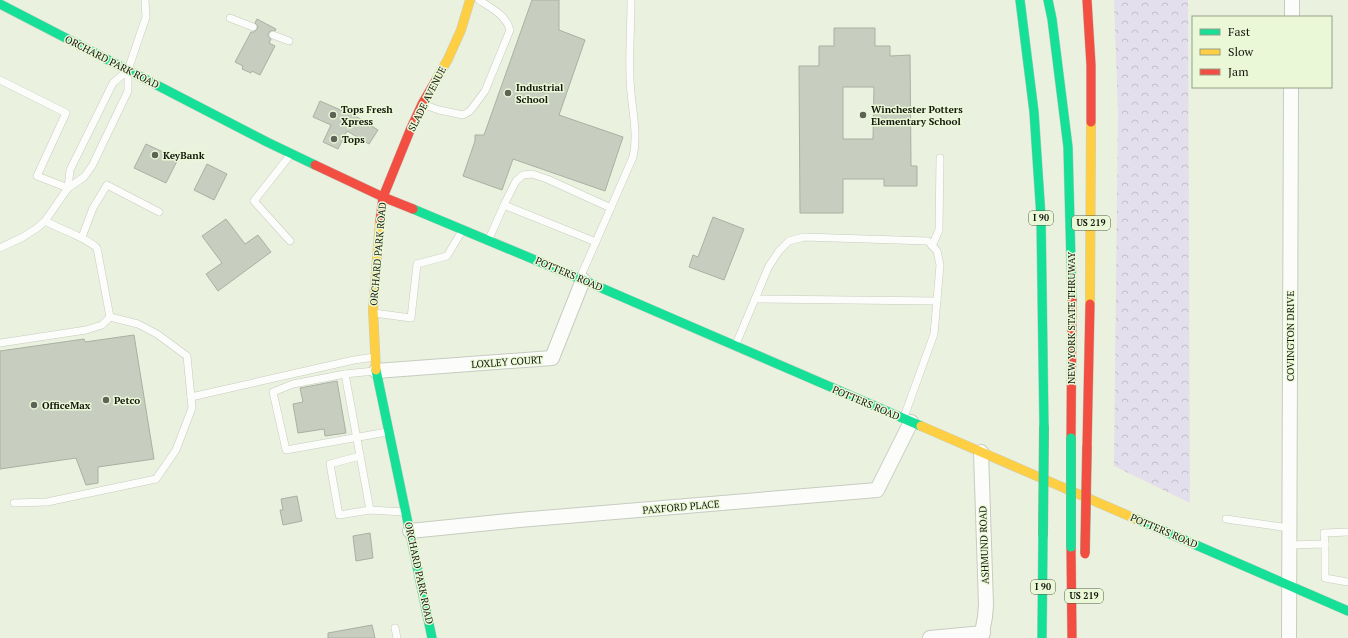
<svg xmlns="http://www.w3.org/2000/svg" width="1348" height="638" viewBox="0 0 1348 638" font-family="'PT Serif',serif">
<defs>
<pattern id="forest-crowns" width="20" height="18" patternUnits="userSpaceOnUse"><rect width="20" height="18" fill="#e3dfec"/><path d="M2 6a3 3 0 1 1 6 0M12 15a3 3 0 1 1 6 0" fill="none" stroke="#c2bfc9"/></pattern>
</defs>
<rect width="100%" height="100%" fill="#eaf1df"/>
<path fill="url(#forest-crowns)" d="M1114,0H1188L1190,503L1114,466L1118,112Z"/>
<g fill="#c7cdbf" stroke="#aab0a2" fill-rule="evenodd">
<path d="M532,0H559V30L585,40L559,115L623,137L605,191L513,159L502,190L463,176L475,141V135H484Z"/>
<path d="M257,19L276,29L275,31H270L268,34V36L271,39L269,43L275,46L260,75L252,71L251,73L242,69L243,66L235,62L251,32H254L257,29L258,26L255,23Z"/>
<path d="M834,28H875V46H890V56L910,55L911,166H917V186H884V179H843V213H800L799,66H819V46H834ZM843,87H874L873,139H843Z"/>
<path d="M320,101L359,118L378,130L369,144L347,131L338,149L323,142L331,125L313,117Z"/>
<path d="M146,144L178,159L166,183L134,168Z"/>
<path d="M207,164L227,174L214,200L194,190Z"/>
<path d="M713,217L744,229L724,280L689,267L693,255L698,257Z"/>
<path d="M226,219L245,244L258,235L271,252L218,291L206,274L222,263L202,236Z"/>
<path d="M134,335L154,459L98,467V483L86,485L76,458L0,469V351L84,339L85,342Z"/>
<path d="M337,381L346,433L325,436L324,429L298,433L293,404L303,402L300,388Z"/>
<path d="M297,496L302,521L283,525L280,510H283L281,499Z"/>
<path d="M370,533L373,558L356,561L353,536Z"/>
<path d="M372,625L375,638H328V633Z"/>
</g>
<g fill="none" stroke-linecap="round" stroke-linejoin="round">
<defs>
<g id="lane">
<path d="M230,18L253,27"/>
<path d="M273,35L289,41"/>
<path d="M0,80L66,113L37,176L68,188"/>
<path d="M422,104L439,110L463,115L470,111L485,91L510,30C506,15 491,8 479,0"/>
<path d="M68,188L70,170L113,83L126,72"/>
<path d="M504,205L516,181L523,175L532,174L547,179L611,208"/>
<path d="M82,237L93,208L107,185L159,212"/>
<path d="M489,239L504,205L596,242"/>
<path d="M290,241L254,201L291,154"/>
<path d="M932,246L939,230L940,158"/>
<path d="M0,248L23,237L37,228L45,221L68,188L84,177L92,166L128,91V70L146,17L145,0"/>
<path d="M580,278L633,157C639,131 630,103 630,77C629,51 631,26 631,0"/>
<path d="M755,299L937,301"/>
<path d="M374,313L411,318L417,264L447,256L462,231"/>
<path d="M0,343L86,330L102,325L110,317"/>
<path d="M736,344L769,266L779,251L789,241L804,237L928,241L937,251L940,265L934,334L904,417"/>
<path d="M374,371L345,374L293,384L273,392L286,450L387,432"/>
<path d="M345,374L370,510"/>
<path d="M191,397L354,360L375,357"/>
<path d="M360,456L330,464L339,515L370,510L404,512"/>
<path d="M14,503L47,502L156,479L176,450L192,408L187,356L157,334L138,324L110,317L97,248C88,240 79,237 69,232C61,229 53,225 45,221"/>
<path d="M1226,519L1289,528"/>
<path d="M1325,544L1324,533L1348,532"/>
<path d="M1289,545L1325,544V578L1348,582"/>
<path d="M395,628L397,638"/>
</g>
<g id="street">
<path d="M1292,17V0"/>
<path d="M376,371L552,358L583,280"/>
<path d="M981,452L986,605L985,617L981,638"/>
<path d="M410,531L519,520L877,490L911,422"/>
<path d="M930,638L983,633"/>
<path d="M1289,638L1291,87"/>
</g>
<g id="fast">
<path d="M1020,0L1034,112L1041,217L1044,426"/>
<path d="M1048,0L1052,19L1068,147L1072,300"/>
<path d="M0,4L267,142L315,165"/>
<path d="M413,209L583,280L921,426"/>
<path d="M376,370L432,638"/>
<path d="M1136,519L1348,611"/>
<path d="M1042,638L1043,536"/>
</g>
<g id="slow">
<path d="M436,80L448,59L461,30L470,0"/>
<path d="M1090,304L1091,122"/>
<path d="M376,370L373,310L380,221"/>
<path d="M921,426L1136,519"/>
</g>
<g id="jam">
<path d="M1087,0L1091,65V122"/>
<path d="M315,165L383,197L413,209"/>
<path d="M380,221L383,197L411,128L422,104L436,80"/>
<path d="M1071,438L1072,300"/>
<path d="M1087,447L1090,304"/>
<path d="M1071,547L1072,638"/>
</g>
</defs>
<use href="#lane" stroke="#c7ccc0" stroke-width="8"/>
<use href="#street" stroke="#c7ccc0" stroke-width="16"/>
<use href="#fast" stroke="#c7ccc0" stroke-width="10"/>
<use href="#slow" stroke="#c7ccc0" stroke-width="10"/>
<use href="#jam" stroke="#c7ccc0" stroke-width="10"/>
<use href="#lane" stroke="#fcfdfa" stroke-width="7"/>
<use href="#street" stroke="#fcfdfa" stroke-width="14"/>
<use href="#fast" stroke="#16e098" stroke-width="9"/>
<use href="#slow" stroke="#ffcf43" stroke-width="9"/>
<use href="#jam" stroke="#f24e42" stroke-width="9"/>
<defs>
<g id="fast-bridge">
<path d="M1071,438V547"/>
<path d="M1043,536L1044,426"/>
</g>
<path id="jam-bridge" d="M1085,554L1087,447"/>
</defs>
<use href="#fast-bridge" stroke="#9fa88b" stroke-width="10" stroke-linecap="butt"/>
<use href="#jam-bridge" stroke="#9fa88b" stroke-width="10" stroke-linecap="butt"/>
<use href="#fast-bridge" stroke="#16e098" stroke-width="9"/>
<use href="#jam-bridge" stroke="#f24e42" stroke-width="9"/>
</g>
<g fill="#5e6356" stroke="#ebf8d8" stroke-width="1.5">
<circle cx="508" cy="93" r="4"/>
<circle cx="333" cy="115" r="4"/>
<circle cx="863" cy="115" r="4"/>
<circle cx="334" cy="139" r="4"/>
<circle cx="155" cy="155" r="4"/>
<circle cx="106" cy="400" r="4"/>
<circle cx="34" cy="405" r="4"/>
</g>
<g text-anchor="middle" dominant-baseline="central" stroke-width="3" stroke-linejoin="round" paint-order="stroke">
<g fill="#ebf8d8" stroke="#545a49" stroke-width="1">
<rect x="1029" y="211" width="24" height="14" rx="3"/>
<rect x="1072" y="216" width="38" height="14" rx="3"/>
<rect x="1031" y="580" width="24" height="14" rx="3"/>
<rect x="1065" y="589" width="38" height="14" rx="3"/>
</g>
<g font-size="9" font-weight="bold" fill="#13170c">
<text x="1041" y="218">I 90</text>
<text x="1091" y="223">US 219</text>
<text x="1043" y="587">I 90</text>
<text x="1084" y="596">US 219</text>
</g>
<g font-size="10" fill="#13170c" stroke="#ebf8d8">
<text transform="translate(112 62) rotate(27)">ORCHARD PARK ROAD</text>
<text transform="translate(427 99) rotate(-63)">SLADE AVENUE</text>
<text transform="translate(378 254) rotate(-85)">ORCHARD PARK ROAD</text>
<text transform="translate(569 274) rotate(23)">POTTERS ROAD</text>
<text transform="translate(1071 318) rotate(-90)">NEW YORK STATE THRUWAY</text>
<text transform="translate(1290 336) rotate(-90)">COVINGTON DRIVE</text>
<text transform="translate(507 362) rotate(-4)">LOXLEY COURT</text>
<text transform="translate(866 403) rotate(23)">POTTERS ROAD</text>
<text transform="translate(681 507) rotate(-5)">PAXFORD PLACE</text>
<text transform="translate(1164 531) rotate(23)">POTTERS ROAD</text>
<text transform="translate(984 545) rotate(-92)">ASHMUND ROAD</text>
<text transform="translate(419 573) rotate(78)">ORCHARD PARK ROAD</text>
</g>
<g font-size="10" font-weight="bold" fill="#13170c" stroke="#ebf8d8" text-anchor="start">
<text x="516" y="87">Industrial<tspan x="516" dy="12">School</tspan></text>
<text x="341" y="109">Tops Fresh<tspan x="341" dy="12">Xpress</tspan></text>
<text x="871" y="109">Winchester Potters<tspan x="871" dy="12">Elementary School</tspan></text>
<text x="342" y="139">Tops</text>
<text x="163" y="155">KeyBank</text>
<text x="114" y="400">Petco</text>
<text x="42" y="405">OfficeMax</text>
</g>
</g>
<rect x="1192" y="16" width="140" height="72" fill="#ebf8d8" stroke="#959e86"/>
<rect x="1200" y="29" width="20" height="6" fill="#16e098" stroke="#959e86"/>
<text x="1228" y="36" font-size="12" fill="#13170c">Fast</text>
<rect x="1200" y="49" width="20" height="6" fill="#ffcf43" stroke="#959e86"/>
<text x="1228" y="56" font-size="12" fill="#13170c">Slow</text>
<rect x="1200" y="69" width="20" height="6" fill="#f24e42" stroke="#959e86"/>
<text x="1228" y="76" font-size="12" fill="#13170c">Jam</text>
</svg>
